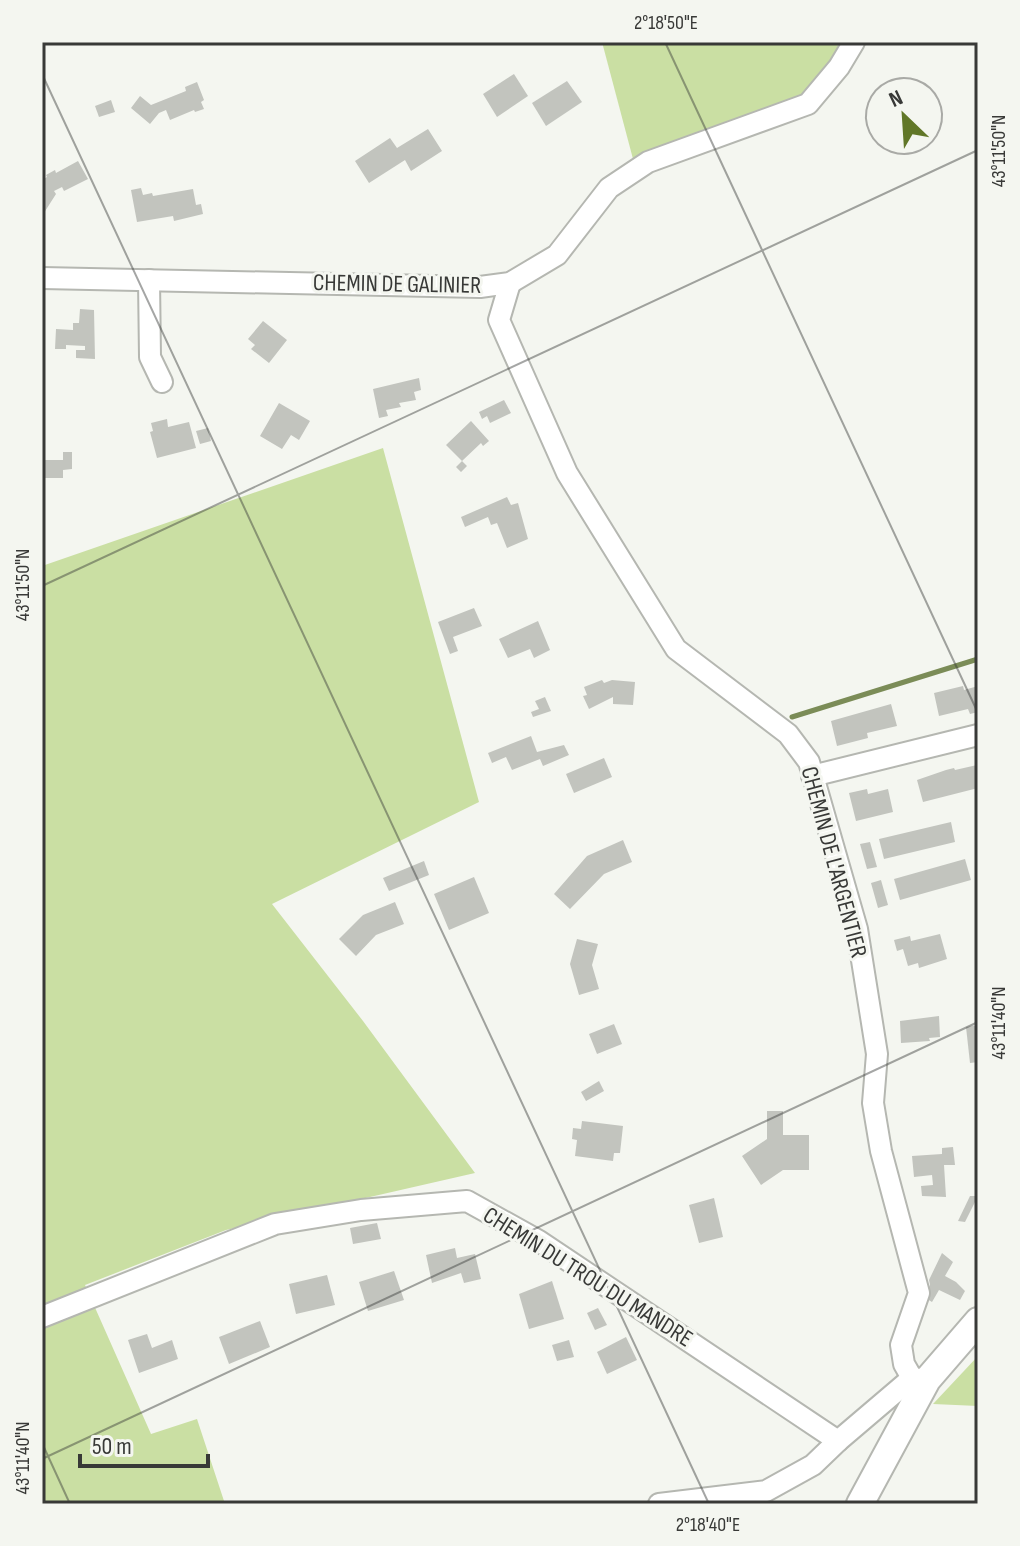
<svg xmlns="http://www.w3.org/2000/svg" width="1020" height="1546" viewBox="0 0 1020 1546" font-family="'Sofia Sans Condensed',sans-serif">
<rect width="100%" height="100%" fill="#f4f6f0"/>
<g fill="#cadfa3">
<path d="M602,42H836L841,50L809,94L742,123L633,159Z"/>
<path d="M383,448L479,802L272,904L363,1021L475,1173L226,1230L85,1285L151,1434L197,1419L225,1504H42V566Z"/>
<path d="M978,1356V1406L933,1404Z"/>
</g>
<g fill="none" stroke-linecap="round" stroke-linejoin="round">
<path stroke="#7b8c57" stroke-width="5" d="M792,717L978,659"/>
</g>
<g fill="#c2c4be">
<path d="M514,74L528,96L497,117L483,94Z"/>
<path d="M567,81L582,102L546,126L532,103Z"/>
<path d="M197,82L204,100L201,102L204,109L195,112L194,110L170,120L166,110L159,113L150,124L131,108L140,96L151,105L186,91L185,87Z"/>
<path d="M111,100L115,112L99,117L95,106Z"/>
<path d="M428,129L442,151L411,171L405,160L369,183L355,161L390,138L397,148Z"/>
<path d="M78,161L88,179L64,191L62,187L54,191L56,194L42,216V180L47,177L46,175L55,170L56,173Z"/>
<path d="M141,188L143,195L152,193L153,196L193,189L196,205L201,204L203,214L174,221L173,216L137,222L131,190Z"/>
<path d="M80,309L94,310L95,359L76,358V350H85V346L66,345V349H55L56,329L73,330V323H79Z"/>
<path d="M263,321L287,340L269,363L251,349L255,345L248,339Z"/>
<path d="M419,378L421,390L414,392L416,400L399,403L401,407L386,410L388,416L379,418L373,389Z"/>
<path d="M504,400L511,413L490,423L487,416L482,419L479,412Z"/>
<path d="M279,403L310,421L299,440L291,435L282,449L260,436Z"/>
<path d="M167,419L168,427L189,422L196,448L157,458L150,432L153,431L151,423Z"/>
<path d="M471,421L489,441L483,446L481,443L462,461L467,466L461,472L456,467L462,461L446,445Z"/>
<path d="M208,428L211,441L200,444L196,431Z"/>
<path d="M63,452H72V469L63,470V478H42V460H63Z"/>
<path d="M507,497L511,505L518,503L528,539L507,548L497,523L491,525L488,517L465,527L461,517Z"/>
<path d="M474,608L482,626L453,637L458,651L450,654L438,622Z"/>
<path d="M538,621L550,650L534,658L530,649L508,658L499,639Z"/>
<path d="M602,680L604,683L612,680L635,682L633,705L613,704V697L589,709L583,696L587,695L584,687Z"/>
<path d="M963,686L964,690L978,686V712L970,714L968,709L939,716L934,693Z"/>
<path d="M545,697L551,711L533,717L531,712L539,709L535,701Z"/>
<path d="M891,704L897,726L867,733L868,738L837,746L831,721Z"/>
<path d="M531,736L537,752L564,745L569,755L543,766L540,759L512,770L506,757L492,763L488,753Z"/>
<path d="M604,758L612,777L574,793L566,774Z"/>
<path d="M977,765L978,788L923,802L917,780L946,770L954,768L955,770Z"/>
<path d="M867,789L868,794L888,789L893,812L856,821L849,793Z"/>
<path d="M951,822L955,842L884,859L879,839Z"/>
<path d="M623,840L632,862L604,874L570,909L554,894L587,856Z"/>
<path d="M870,842L877,867L867,869L860,844Z"/>
<path d="M965,859L971,880L900,900L894,879Z"/>
<path d="M424,861L429,875L389,891L383,878Z"/>
<path d="M474,877L489,913L449,930L434,894Z"/>
<path d="M881,880L888,905L878,908L871,883Z"/>
<path d="M395,902L404,924L376,935L356,956L339,939L363,915Z"/>
<path d="M940,934L947,959L919,968L918,963L908,966L903,949L897,951L894,940L910,936L911,941Z"/>
<path d="M577,939L598,944L592,965L599,989L579,995L570,964Z"/>
<path d="M939,1016L940,1037L929,1038L930,1041L901,1043L900,1021Z"/>
<path d="M614,1024L622,1044L597,1054L589,1034Z"/>
<path d="M978,1025V1062L970,1063L966,1027Z"/>
<path d="M599,1081L604,1091L586,1101L581,1092Z"/>
<path d="M767,1111H783V1135H809V1170H783L761,1185L742,1156L767,1139Z"/>
<path d="M582,1121L623,1126L620,1153H614L613,1161L575,1156L577,1140L572,1139L573,1128L581,1129Z"/>
<path d="M953,1147L955,1165H944L946,1197L922,1196L921,1186L933,1185L932,1175L914,1177L912,1156L942,1154V1148Z"/>
<path d="M970,1196H978L965,1222L958,1221Z"/>
<path d="M714,1198L723,1237L699,1243L689,1205Z"/>
<path d="M377,1223L381,1239L353,1244L350,1228Z"/>
<path d="M455,1248L457,1258L475,1254L481,1279L464,1283L461,1273L432,1283L426,1255Z"/>
<path d="M942,1253L953,1262L945,1276L956,1282L965,1291L960,1300L939,1290L932,1302L924,1297L930,1285L929,1280Z"/>
<path d="M394,1271L404,1300L368,1311L359,1282Z"/>
<path d="M327,1275L335,1305L296,1314L289,1284Z"/>
<path d="M552,1281L564,1319L529,1329L519,1294Z"/>
<path d="M598,1308L607,1325L595,1330L587,1313Z"/>
<path d="M260,1321L270,1347L229,1364L219,1337Z"/>
<path d="M147,1334L152,1348L172,1340L178,1359L139,1373L128,1340Z"/>
<path d="M626,1337L637,1360L607,1374L597,1352Z"/>
<path d="M569,1340L574,1357L557,1361L552,1345Z"/>
</g>
<g fill="none" stroke-linecap="round" stroke-linejoin="round">
<defs>
<g id="street">
<path d="M42,278L480,287L510,283L557,255L609,188L648,162L808,104L839,67L854,42"/>
<path d="M149,280L150,357L162,382"/>
<path d="M510,283L499,320L567,473L676,649L788,734L809,762L857,929L877,1054L873,1103L881,1151L919,1293L901,1345L904,1364L912,1378L927,1380"/>
<path d="M812,776L978,735"/>
<path d="M42,1317L275,1224L361,1210L467,1201L539,1241L838,1441L912,1378"/>
<path d="M659,1504L766,1491L813,1465L838,1441"/>
</g>
<path id="secondary" d="M860,1504L927,1380L978,1321"/>
</defs>
<use href="#street" stroke="#b5b7b1" stroke-width="24"/>
<use href="#secondary" stroke="#b5b7b1" stroke-width="30"/>
<use href="#street" stroke="#fff" stroke-width="20"/>
<use href="#secondary" stroke="#fff" stroke-width="26"/>
</g>
<path fill="none" stroke="#383937" stroke-width="2" stroke-opacity="0.45" d="M665,42L978,713M42,74L709,1504M42,586L978,150M42,1443L70,1504M42,1459L978,1022"/>
<g text-anchor="middle" dominant-baseline="central" stroke-width="6" stroke-linejoin="round" paint-order="stroke">
<g font-size="24" fill="#383937" stroke="#f4f6f0">
<text transform="translate(397 284) rotate(1)">CHEMIN DE GALINIER</text>
<text transform="translate(834 862) rotate(75)">CHEMIN DE L'ARGENTIER</text>
<text transform="translate(588 1277) rotate(32)">CHEMIN DU TROU DU MANDRE</text>
</g>
</g>
<rect width="1020" height="1546" fill="none" stroke="#f4f6f0" stroke-width="88"/>
<g transform="translate(904 116) rotate(335)"><circle r="38" fill="#f4f6f0" stroke="#a9aaa6" stroke-width="2"/>
<path d="M0-6L14 30L0 20L-14 30Z" fill="#617728"/>
<text y="-12" font-size="22" font-weight="bold" text-anchor="middle" fill="#383937">N</text>
</g>
<path d="M80 1454v12h128v-12" fill="none" stroke="#383937" stroke-width="4"/>
<text x="92" y="1454" font-size="24" fill="#383937" stroke="#f4f6f0" stroke-width="6" paint-order="stroke">50 m</text>
<rect x="44" y="44" width="932" height="1458" fill="none" stroke="#383937" stroke-width="3"/>
<g font-size="20" text-anchor="middle" fill="#383937">
<text x="666" y="29">2°18'50"E</text>
<text transform="translate(998 151) rotate(-90)" y="7">43°11'50"N</text>
<text transform="translate(22 585) rotate(-90)" y="7">43°11'50"N</text>
<text transform="translate(998 1023) rotate(-90)" y="7">43°11'40"N</text>
<text transform="translate(22 1458) rotate(-90)" y="7">43°11'40"N</text>
<text x="708" y="1531">2°18'40"E</text>
</g>
</svg>
